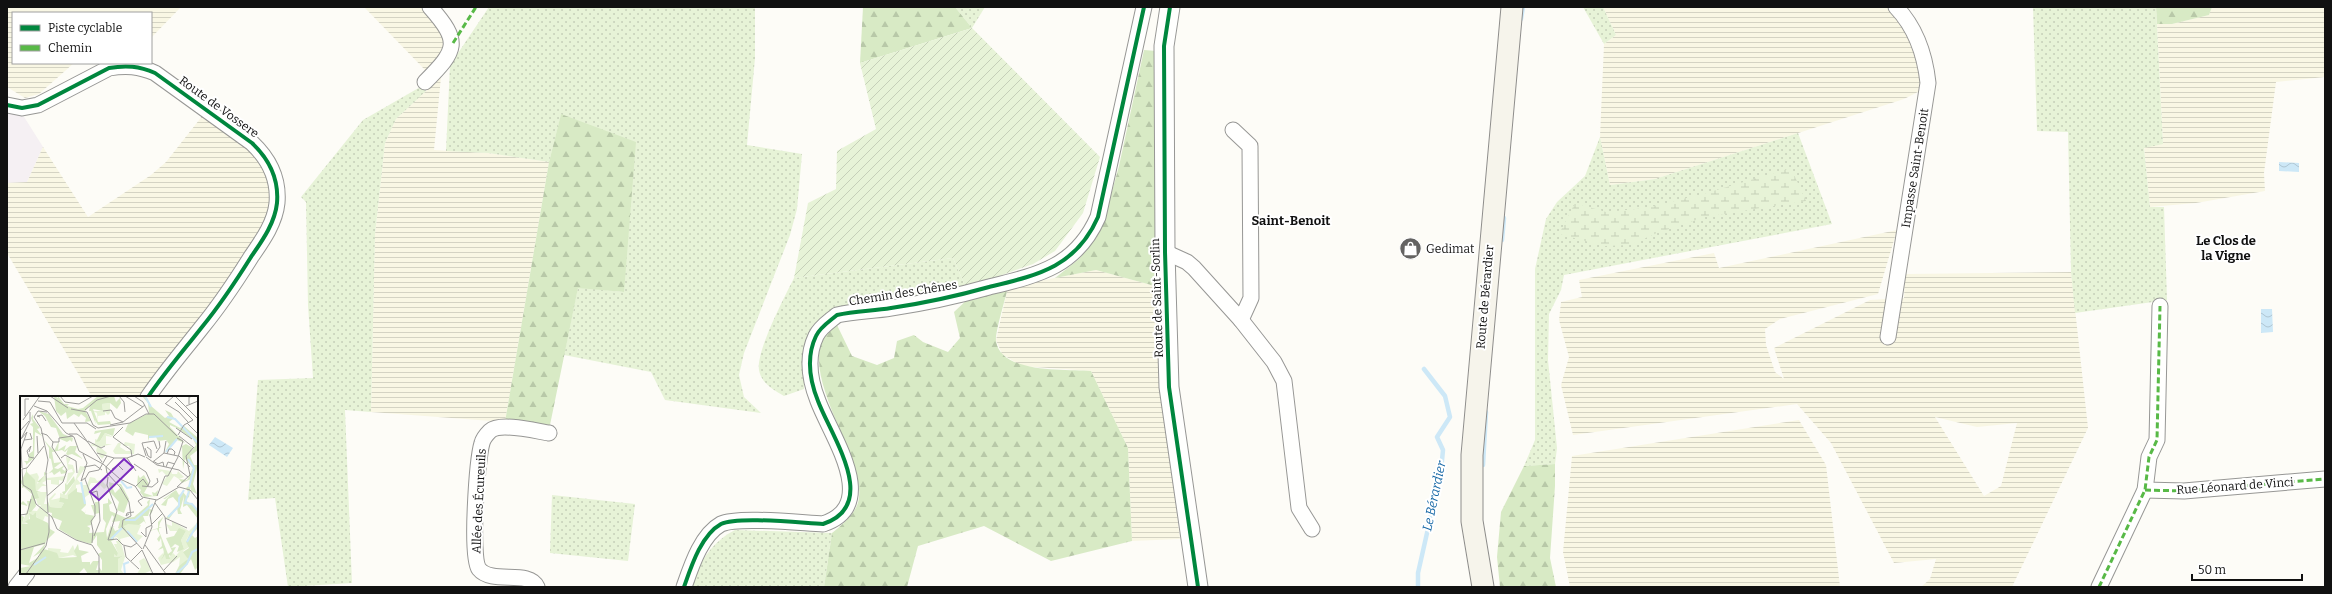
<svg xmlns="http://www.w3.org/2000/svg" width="2332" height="594" viewBox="0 0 2332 594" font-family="Bitter,serif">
<defs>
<pattern id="farmland-rules" width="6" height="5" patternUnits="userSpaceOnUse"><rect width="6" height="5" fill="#f9f7e4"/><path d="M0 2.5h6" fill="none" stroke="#d4d3c3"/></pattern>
<pattern id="grass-dots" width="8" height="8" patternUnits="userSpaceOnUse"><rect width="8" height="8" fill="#e7f3d7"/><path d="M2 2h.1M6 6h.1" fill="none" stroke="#c5cfb8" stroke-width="1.8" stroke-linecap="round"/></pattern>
<pattern id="forest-firs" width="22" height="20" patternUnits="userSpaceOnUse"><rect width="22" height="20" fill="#d8eac5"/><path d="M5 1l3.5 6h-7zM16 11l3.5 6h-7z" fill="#b8c8a8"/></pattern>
<pattern id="wetland-marsh" width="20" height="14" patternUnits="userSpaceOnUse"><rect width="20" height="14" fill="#e7f3d7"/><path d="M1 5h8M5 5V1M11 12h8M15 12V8" fill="none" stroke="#c5cfb8"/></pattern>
<pattern id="garden-furrows" width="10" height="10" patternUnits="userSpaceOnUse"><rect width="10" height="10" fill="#e7f3d7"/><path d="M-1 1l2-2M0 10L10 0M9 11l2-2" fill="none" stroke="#c5cfb8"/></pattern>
<pattern id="water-waves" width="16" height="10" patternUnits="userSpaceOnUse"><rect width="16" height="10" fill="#cde8f7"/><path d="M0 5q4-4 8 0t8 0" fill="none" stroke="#afc6d3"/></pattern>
</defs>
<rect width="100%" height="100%" fill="#fdfcf7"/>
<path fill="#f5f0f3" d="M7,109L21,112L43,147L27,182L7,183Z"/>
<g fill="url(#farmland-rules)" fill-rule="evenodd">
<path d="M8,7H181L151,38V13H13V63H74L39,94L25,98L7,87Z"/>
<path d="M364,7H425L443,29L446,47L427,72Z"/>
<path d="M1603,7H1891L1916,46L1922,90L1904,99L1655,179L1610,185L1600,137L1604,44L1616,35Z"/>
<path d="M2212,7H2325V77L2276,82L2264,173L2265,191L2196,203L2150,207L2144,147L2163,143L2157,24H2172L2209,15Z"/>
<path d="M441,77L434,150L488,153L549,162L505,422L371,412L375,234L385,143L396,119Z"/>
<path d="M203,115L242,142L263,161L273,197L260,233L215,298L139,397H92L7,253V183L27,182L43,147L88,217L151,175L166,162Z"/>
<path d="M1897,230L1878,294L1780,319L1765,329L1766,345L1775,372L1784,379L1774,348L1870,300L1904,298L1905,274L2071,272L2088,428L2012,587H1921L1930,579L1936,559L1894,563L1831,443L1797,404L1573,435L1561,385L1569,357L1559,320L1561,302L1582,297L1579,280L1714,253L1719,268ZM1935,417L1977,427L2017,423L2001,486L1984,496Z"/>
<path d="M1096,270L1155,286L1162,394L1180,539L1132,541L1128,448L1091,371L1021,366L1002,354L996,340L1008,287Z"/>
<path d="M1799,420L1826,465L1840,587H1570L1563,552L1572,456Z"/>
</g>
<g fill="url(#grass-dots)">
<path d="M489,7H755V58L747,145L802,154L797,209L790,235L744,353L739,375L744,397L761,413L665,400L651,372L564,355L578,287L623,292L561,115L549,162L488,153L446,151L450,65Z"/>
<path d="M955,7H985L972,28Z"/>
<path d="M1583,7H1603L1616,35L1604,44Z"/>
<path d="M2033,7H2156L2163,144L2144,148L2150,207H2164L2167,300L2075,313L2071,272L2068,132L2037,131Z"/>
<path d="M422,86L426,91L396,119L385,143L375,234L371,412L345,410L352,583L288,587L275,498L248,500L258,380L313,378L308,305L306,202L301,197L363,120Z"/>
<path d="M1798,133L1832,224L1564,275L1561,290L1549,314L1548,360L1557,448L1555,464L1524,466L1535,440V269L1546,219L1557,202L1585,176L1600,137L1610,185L1655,179Z"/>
<path d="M953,258L966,288L927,298L838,309L820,319L810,330L804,347V389L784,396C774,390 761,383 759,370C756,351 785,296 794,278Z"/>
<path d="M552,495L635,504L628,561L550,553Z"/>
<path d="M735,530L832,533L824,587H690C698,563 713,541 735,530Z"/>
</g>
<g fill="url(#forest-firs)">
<path d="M863,7H955L972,28L860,63Z"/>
<path d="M2156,7H2212L2209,15L2172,24H2157Z"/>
<path d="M1144,50L1157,51L1155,286L1096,270L1055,278L1079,259L1096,238L1103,224L1119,166Z"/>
<path d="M561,114L636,142L624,292L578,288L550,425L505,422L549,162Z"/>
<path d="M1008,287C1006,297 995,332 996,341C1001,374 1065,369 1091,371L1128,448L1132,541L1051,561L984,526L918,546L907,587H824L832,533C843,524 858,512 859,497C865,453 784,357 837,325L852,356L877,365L894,358L897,341L914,335L923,342L948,352L960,338L954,312L971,296Z"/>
<path d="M1555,464V486L1550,558L1556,587H1500L1497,557L1501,512L1524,466Z"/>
</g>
<path fill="url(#wetland-marsh)" d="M1791,168L1806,201L1705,217L1657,233L1630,245L1604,246L1559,234L1575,203L1606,212L1646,208L1703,194Z"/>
<path fill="url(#garden-furrows)" d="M972,28L1100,157L1083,213L1055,251L1033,264L966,288L953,258L794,278L808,203L836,189L837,151L876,129L860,63Z"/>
<g fill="url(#water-waves)">
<path d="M2279,162L2299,163V172L2279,171Z"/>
<path d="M2261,309H2272L2273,332L2261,333Z"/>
<path d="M215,437L233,448L227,457L209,445Z"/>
</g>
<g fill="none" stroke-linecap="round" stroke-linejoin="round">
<g stroke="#cde8f7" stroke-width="4.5">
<path d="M1521,19L1523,7"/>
<path d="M1502,240L1504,218"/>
<path d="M1483,465L1486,412"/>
<path d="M1418,587V573L1441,471L1443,450L1437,437L1450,417L1445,396L1424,369"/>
</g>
<defs>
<g id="minor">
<path d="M425,82C457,50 461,42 430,7"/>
<path d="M7,105L22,108L38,105L109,68C126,65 139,66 155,73L252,143C269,159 279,179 277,203C275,223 262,241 251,257C236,281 220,305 202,327C184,350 165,372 148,397"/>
<path d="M1165,252L1187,262L1194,268L1241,320L1251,298L1250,146L1233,130"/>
<path d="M1241,320L1274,362L1284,381L1299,508L1312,529"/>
<path d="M1888,337L1928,83C1925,55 1916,28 1896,7"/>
<path d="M2145,490L2184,491L2325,479"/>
<path d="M16,587L27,573"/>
<path d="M537,587C529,569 492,585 479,569C470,557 477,460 482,443C483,439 487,434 490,431C500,422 536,431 549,433"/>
<path d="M684,587C691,567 701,535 721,524C738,516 801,523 823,524C881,505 831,436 818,401C810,381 806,357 816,336C820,327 830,321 837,315C855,311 873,311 891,308C925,303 957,296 989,287C1038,275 1076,267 1098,217L1144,7"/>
<path d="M2099,587L2145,490L2149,457L2157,440L2160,306"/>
</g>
<path id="tertiary" d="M1170,7L1164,46L1165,252L1169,387L1198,587"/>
<path id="secondary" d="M1483,587L1472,521V455L1512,7"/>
</defs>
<use href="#minor" stroke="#979795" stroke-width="17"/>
<use href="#tertiary" stroke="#979795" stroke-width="21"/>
<use href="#secondary" stroke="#8e8d8b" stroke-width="23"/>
<use href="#minor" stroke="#fffffe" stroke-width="15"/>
<use href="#tertiary" stroke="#fffffe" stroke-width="19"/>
<use href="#secondary" stroke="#f6f4eb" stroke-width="21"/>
<g stroke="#58b947" stroke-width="3" stroke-dasharray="6 3" stroke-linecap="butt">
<path d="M453,43L476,7"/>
<path d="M2145,490L2184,491L2325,479"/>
<path d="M2099,587L2145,490L2149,457L2157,440L2160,306"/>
</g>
<defs>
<g id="cycleway">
<path d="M1170,7L1164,46L1165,252L1169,387L1198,587"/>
<path d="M7,105L22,108L38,105L109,68C126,65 139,66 155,73L252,143C269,159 279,179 277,203C275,223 262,241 251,257C236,281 220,305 202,327C184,350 165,372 148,397"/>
<path d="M684,587C691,567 701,535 721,524C738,516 801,523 823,524C881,505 831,436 818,401C810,381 806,357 816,336C820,327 830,321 837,315C855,311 873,311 891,308C925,303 957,296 989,287C1038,275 1076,267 1098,217L1144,7"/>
</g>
</defs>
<use href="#cycleway" stroke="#fff" stroke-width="6"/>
<use href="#cycleway" stroke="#00873e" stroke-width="4"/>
</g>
<defs>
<symbol id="shop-disc" viewBox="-11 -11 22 22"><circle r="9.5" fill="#646362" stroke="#fff"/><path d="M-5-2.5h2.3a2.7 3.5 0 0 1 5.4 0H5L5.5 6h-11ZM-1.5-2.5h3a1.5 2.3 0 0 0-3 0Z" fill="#fff"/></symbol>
</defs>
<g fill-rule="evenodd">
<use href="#shop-disc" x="1398" y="236" width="25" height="25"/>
</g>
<g text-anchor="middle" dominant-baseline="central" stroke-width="4" stroke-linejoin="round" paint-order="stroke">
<g font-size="12" fill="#111" stroke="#fff">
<text transform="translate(219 107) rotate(36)">Route de Vossere</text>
<text transform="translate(1915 168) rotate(-81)">Impasse Saint-Benoit</text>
<text transform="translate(903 293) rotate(-9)">Chemin des Chênes</text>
<text transform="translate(1485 297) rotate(-85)">Route de Bérardier</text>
<text transform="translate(1157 298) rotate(-92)">Route de Saint-Sorlin</text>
<text transform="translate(2235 486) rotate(-4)">Rue Léonard de Vinci</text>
<text transform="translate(479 501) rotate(-87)">Allée des Écureuils</text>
</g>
<g font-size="12" fill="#111" stroke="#fff" text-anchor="start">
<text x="1426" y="249">Gedimat</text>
</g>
<g font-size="13" font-weight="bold" fill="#111" stroke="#fff">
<text x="1291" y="220">Saint-Benoit</text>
<text x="2226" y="240">Le Clos de<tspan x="2226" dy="15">la Vigne</tspan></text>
</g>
<g font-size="13" font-style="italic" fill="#1768a6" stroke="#fff">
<text transform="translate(1434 496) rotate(-78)">Le Bérardier</text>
</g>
</g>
<g transform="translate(20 396)">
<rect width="178" height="178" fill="#fdfcf7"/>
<path d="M90,7V17L88,19L85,16V19L78,20V26L77,17L73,15H83L82,8ZM85,37L93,41L86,40V48H92L80,51L87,57L82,63L76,55L78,47L77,51L70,49L75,47V39V43L80,45ZM105,46L115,48L114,58H95L93,55L98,47H101L100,51L106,55H111L109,50H103ZM46,61L51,62L48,68L53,69L55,76L46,89L48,77L53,76L52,73L48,74ZM60,70L66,71L57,83L61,88L56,89V93L48,103L40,101V97L46,99L55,85ZM138,73L151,75L152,78H157L158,75L164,81L159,83L154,80L147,90L142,88L147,80L142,75L139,77ZM7,76L6,77L7,76L9,79L17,77L19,81L17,88L25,79L27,82L46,80L43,85L39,84V89L31,88V84H27L22,87L27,90H22L16,96L14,84L11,83ZM70,81L75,82L77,85L81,84L86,89L88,86L87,91L84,93L80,89L79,92L77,87H71L69,91L71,97L64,102L63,89H67ZM17,96H27L24,108H27L28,121L25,120L23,125L15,120L16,116L14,119L9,118V125L5,124L9,127L2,128L7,114L17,115L21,109H18L16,103ZM35,97L36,98L31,104L40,102L39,106L44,107L41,112L30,111L29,103ZM152,125L169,135L178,126L172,140L170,137L166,145L169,151L163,155L168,162L166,166L159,170L160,161L153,166L141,169L138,162L144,156L142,162L145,159L149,162L153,157L156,160L161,153H164L161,144L166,135H150L146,128L152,130ZM108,127L121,129L117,138L123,140L117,146L111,140L100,143L105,161L101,174L104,178H98V163L103,160L94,161V157L97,159L98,157L94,148H97L96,145H99L97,141L94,142L102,133L107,135L104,130ZM53,149L57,161L53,159L39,162L36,158L28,156V152L41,153L40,156L48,157ZM124,162L128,167L132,178L130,175L123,178L121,175L123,178H117L121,171L119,165Z" fill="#e7f3d7"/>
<path d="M34,0L38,2V0L44,8H49L47,10L58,13L63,12L78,0H94L96,6L100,2L101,7L97,13L90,7L82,8L83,15L73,13L78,26L90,25L91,28L78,29L75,24L76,29L71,15H69L70,9L65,15L71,25L65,26L66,22L61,18L59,21L54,18L47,23L46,16L41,20L36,15ZM122,0H126L131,10L145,22L149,20L145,14L151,17L154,22L149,26L160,32L163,30L161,34L150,29V31L165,47L157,44L145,56L149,48L146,44L138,45L136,41L129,42L128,45V39L115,36L113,40L105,35L108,28L129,17L128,7ZM18,15L29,18L43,38L53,42L52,46L50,44L47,46L40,43L36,32L31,31L25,20ZM13,18V23L20,32L17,33L22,40L15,36L14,62L6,69L7,76L15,84L16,95H21L22,91L21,95L17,96L19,102L15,103L16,110L11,116H9L8,110L0,108L3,105L8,110L7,105H10L12,98L4,91L2,92V88L0,87L6,76V67L4,65H8L9,58L13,55V31L10,28L13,27L11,22ZM164,30L178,42V54L170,60L174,69H178L173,88L177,98L171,95V90L169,101L165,104L178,113V132L173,137L178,123L167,109L163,111L164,100L160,114L162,118H158L157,112L149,123L146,122L159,108L153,101L148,103L146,110L141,109L151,98L145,103H143L156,94L159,99L163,96L167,101L169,98L166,92L171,88V83L162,87L159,83L167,84L173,72L165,63L163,73L162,50L166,48L173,52L171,56L176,49L173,43L161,35ZM95,32L93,40L85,37L80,45L76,46L81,36L74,38L75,35ZM24,44L34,55L39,45L38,54L46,49L44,55L50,50H57L55,56L63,63L52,58L48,59L50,61L46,58L48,53L45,56L42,54L32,56L34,67L42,66L34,72L38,73L45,69L42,73L45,75L46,72V77L41,78L40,75L34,79L32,76L25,79L20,86H17L24,80V76L28,78L33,73L31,63L29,62V52ZM118,79L120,82L124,79L129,88L124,97L133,100L132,96L135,97L138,94L137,100L124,101L120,96L121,94L117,90ZM54,80L55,85L44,99L42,96L45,95V87L47,89ZM62,85L66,109L61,114L65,117L66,113L65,118L75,120L71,109H75V106H79V117L75,118L71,129L67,130L70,132L69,137L84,136L86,127L83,123V108L88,107V102L92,107L89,109L90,115L106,122L114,121L128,109L127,106L130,103L129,111L132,110L129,113L133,114L130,120V114L128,120H123L126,128L124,125L119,129L108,128L104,130L107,135L102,133L94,141V144L91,145L98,157L97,160L94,158V161L103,160L98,163V178H68L64,172L58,178H0V172L11,170L0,168V119L4,121L2,128H8L5,125L10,123L9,117L13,119L16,116V121L28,127L30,133L35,136L26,145L24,153L37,157L39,162L57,161L54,155L58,148L59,154L69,156L61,160L62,166H70V169L73,165H79L76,174H79V171L82,175V164L78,158L82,156L77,149V139L71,148L57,144L39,133L42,125L32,121L31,123L32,117L28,116L27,102L30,111L41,112L44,107L39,106L40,101L48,103V99L57,92V96L62,97ZM92,119L94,121L92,126L100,125L98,132L100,133L95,135L93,131L95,130L91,131V129L87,142L86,133ZM25,148L13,161L20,157L19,161L9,167L14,151ZM89,86L95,88L92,91L95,97L101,91L98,88H101L109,103L104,117L97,114L99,106L90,96ZM144,120L140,127L139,131L142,132H139V135L148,158L152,155L146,142L154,140L159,132L166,135L161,144L164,153L157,156L159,150L155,148L151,152L156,151L151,160L149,159L150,163H146L145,159L141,164L144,157L143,152L138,154L142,150L141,142L139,146L137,143L140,139L137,133L129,135L138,132V126ZM170,137L175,142L178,140V171L175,174L171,163L160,178H155L159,170L168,163L163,156L169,152L166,146Z" fill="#d8eac5" fill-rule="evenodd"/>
<path fill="none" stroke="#cde8f7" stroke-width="2" d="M125,0L131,11M147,21L155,23L178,47M129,41L143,40M146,56L157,43M168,63L174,72L169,91M101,85L107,92L112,91M61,86L65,108M169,95L165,107L172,108L178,115M148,121L159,110V102L164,94M105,124H115L133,108M107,135L117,146M91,143L102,132M167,146L178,127M14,169L26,161M105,178L104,168L109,166M156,178L167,168L172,156L178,153"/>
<path fill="none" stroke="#9f9e9b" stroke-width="1" d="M30,0L48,12M40,0L45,6L59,8L73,0M99,0L104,6L105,16M105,0L123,11M114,0L123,6L129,18M156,1L165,10M18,5L30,6L42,27M155,6L173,24L164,29L158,39M145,8L154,0M146,8L159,16L168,26M169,8V1L174,0M14,10L27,15L46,37L54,41L59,55L83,68L100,83L115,90L122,101L137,104L159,91L170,94L178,104M165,10L178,23M166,10L178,5M51,13L67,16L73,29L78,32L110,27L126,18H134L157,40M65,14L77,4L91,0M83,15L91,14L95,22L103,26M27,16L18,15L14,21L21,32L28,64L26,76L28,117M5,20V3H9M20,21L17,20L22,19L26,25M3,24L20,0M103,26L125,9M42,27H67L76,33M54,27L82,66M167,27L178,38M90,29L103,26M103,31L93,41L111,54L112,61M156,32L172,43M0,35L9,25M21,37L27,39L33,46L32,51L47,74L43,86L27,100M49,38H57L68,46M17,40L18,57M159,40L173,51M157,42L163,45L158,61M4,44L12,43L10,37M68,45L81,52L85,50M33,46H39V42L53,40M122,47L134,45L137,53M122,47L126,60M127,51L131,54V62M125,52L128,60L131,62M9,56L11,50L7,55L9,61L14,62M77,57L94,62M136,57L140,51L139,45M144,57L158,60M144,57L146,45M63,58L67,67L61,85L65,82M147,58L149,53H152L155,56L154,59M159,60L170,71M126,61L137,69L159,74L168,81M41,62L45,59L56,65L57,77M107,62H94L86,71L87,77L100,91L109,106L111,120L103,124L102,131L122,153M107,62L118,58L125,61M107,62L116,75M133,65L138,68L143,66L144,71M134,65L144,57M114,68L126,76L130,85L128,90M64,71L75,69L82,74M146,71L148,66L155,68M2,72L1,53L7,36L1,43L10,25V16M2,73L7,72L24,50M2,73L3,89L11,94L16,108L32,121L37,133L56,144L72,149L79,160V178M92,73L98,69L103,74M88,81L87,89L97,115L88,144L97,143L103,149L111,151L117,147M122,90L132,91L138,86L137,82M115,91L123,83L128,90M157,91L170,79L166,60L174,51M71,97L77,95L79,108L80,125L74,140M137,100L145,80H148L158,61M135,107L145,121L147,138M122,110L118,105L123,102M109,118L106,120L107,117L114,116M0,119L7,118L11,103M145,122L167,132M132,128L143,117M121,136L126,141V132L132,129M72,147L73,135L71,125L75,120V110L65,83L69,76L79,74L87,60M125,149L146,178M104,150L106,161L119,173M123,153L132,131L130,119L136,104M0,154L25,147M122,154L133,178M111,165L122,154M144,174L157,160M6,178L26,150L29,136V118"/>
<path fill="#7b2cbf" fill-opacity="0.15" stroke="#7b2cbf" stroke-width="2" d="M104,63L113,71L79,104L70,96Z"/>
<rect width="178" height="178" fill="none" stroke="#111" stroke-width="2"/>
</g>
<rect width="2332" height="594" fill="none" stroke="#111111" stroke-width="16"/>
<rect x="12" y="12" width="140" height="52" fill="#ffffff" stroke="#a0a0a0"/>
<rect x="20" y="25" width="20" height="6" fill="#00873e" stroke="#a0a0a0"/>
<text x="48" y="32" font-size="12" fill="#111111">Piste cyclable</text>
<rect x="20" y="45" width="20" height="6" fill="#58b947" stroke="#a0a0a0"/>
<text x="48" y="52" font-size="12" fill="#111111">Chemin</text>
<path d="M2192 574v6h110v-6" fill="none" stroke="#111111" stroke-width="2"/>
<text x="2198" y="574" font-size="12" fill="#111111" stroke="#ffffff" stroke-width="3" paint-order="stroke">50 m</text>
</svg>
